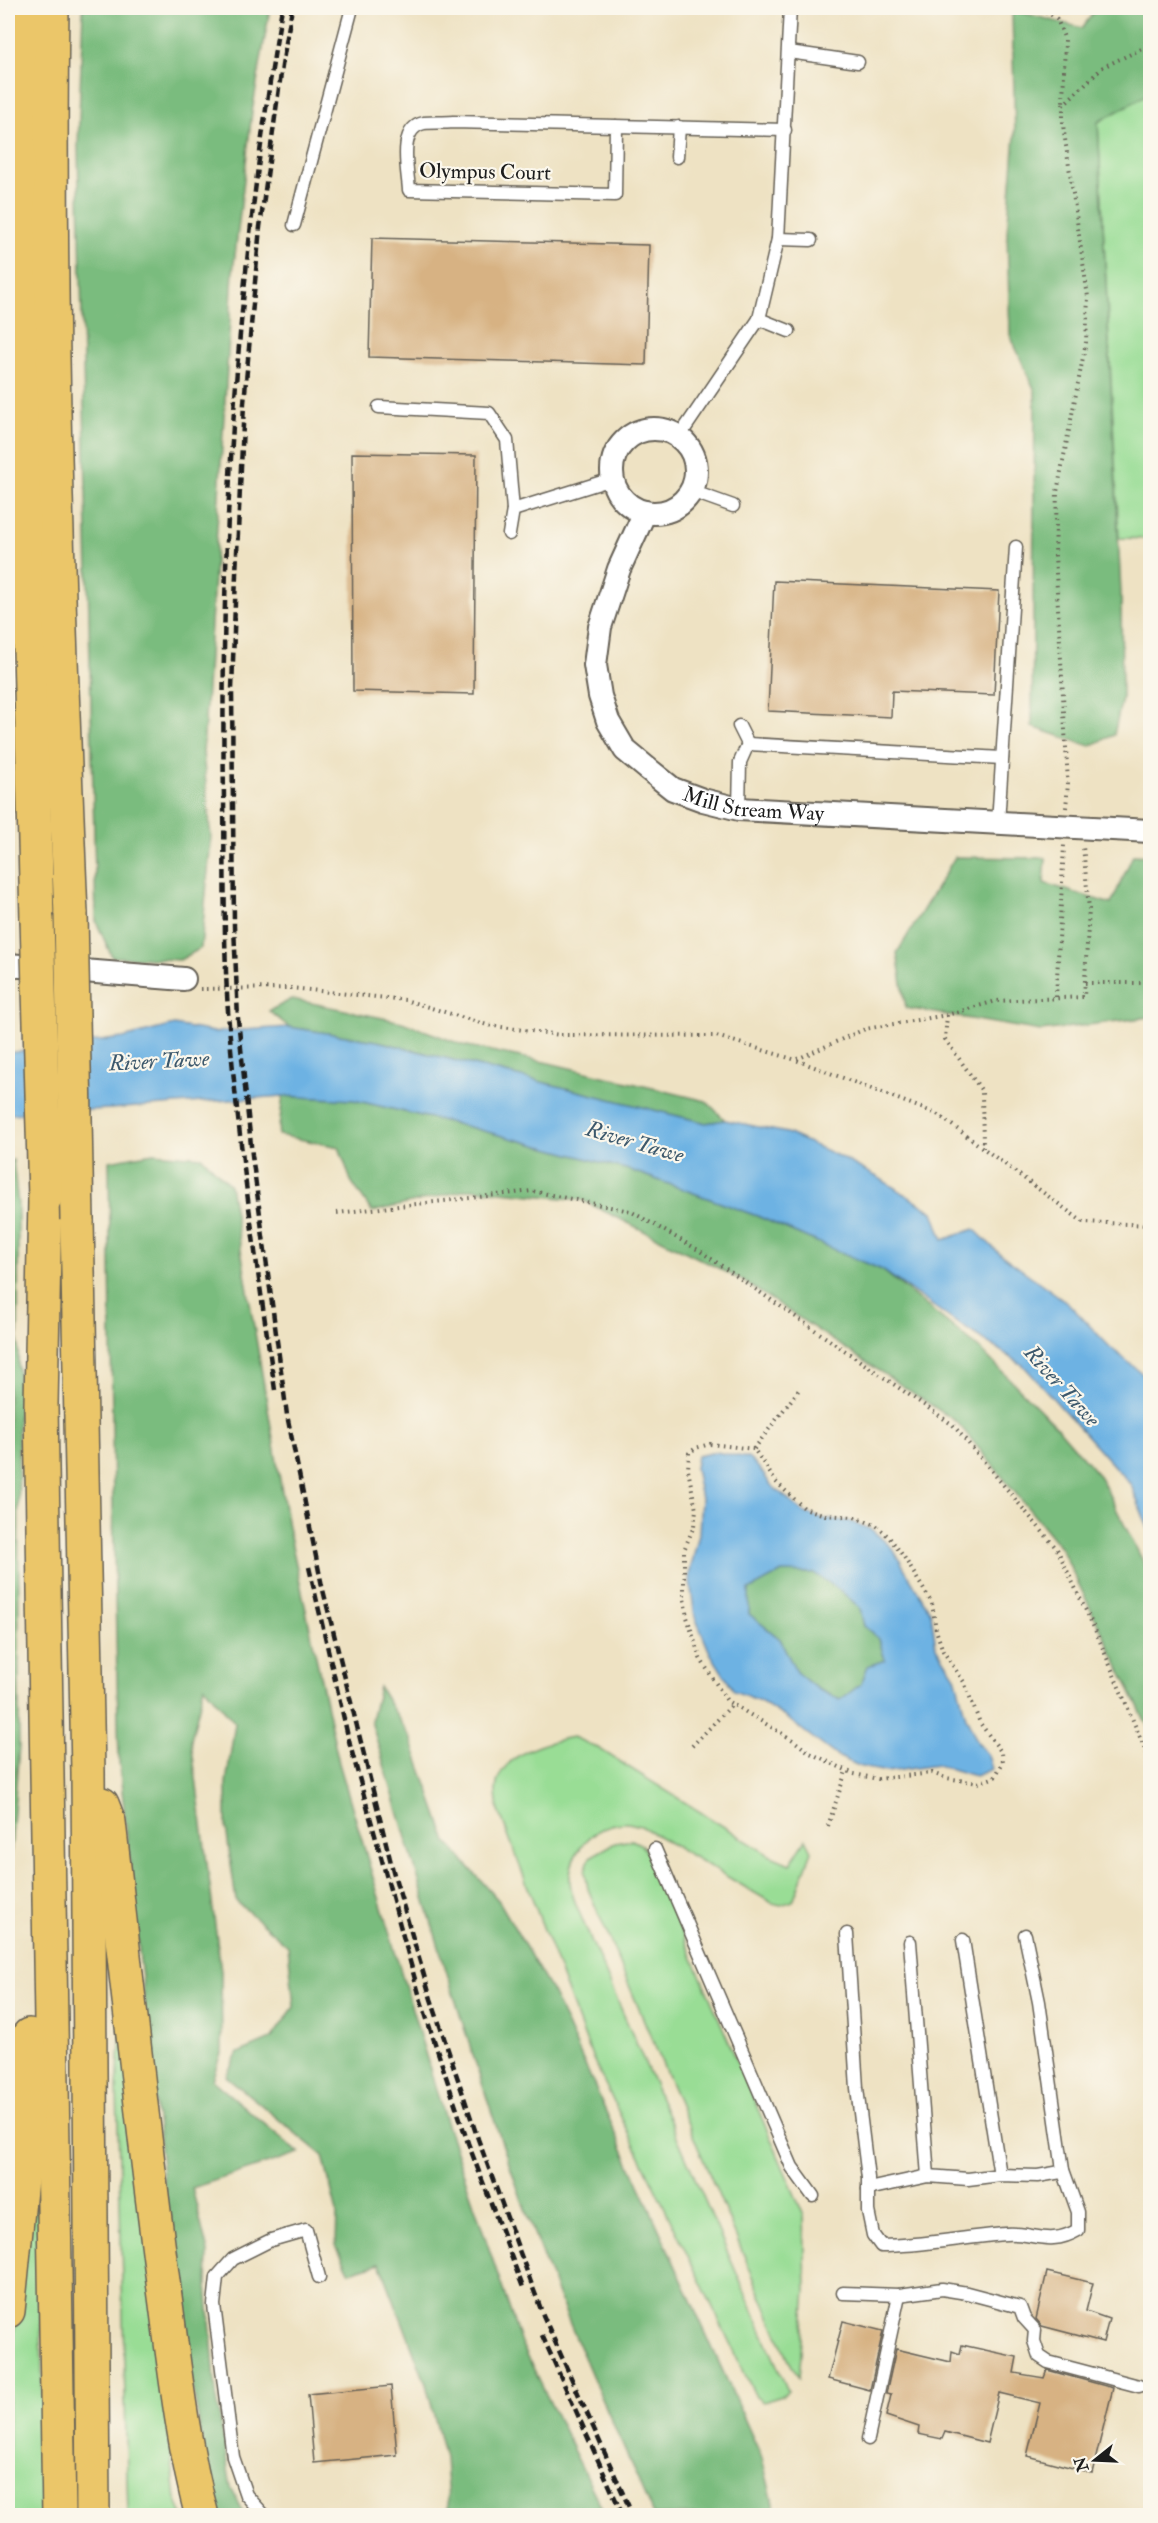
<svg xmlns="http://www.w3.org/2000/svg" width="1158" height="2523" viewBox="0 0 1158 2523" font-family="'IM FELL Double Pica',serif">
<rect width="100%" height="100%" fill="#fbf7ec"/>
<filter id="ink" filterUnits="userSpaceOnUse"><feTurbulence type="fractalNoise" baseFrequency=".0167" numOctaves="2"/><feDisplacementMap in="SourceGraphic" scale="12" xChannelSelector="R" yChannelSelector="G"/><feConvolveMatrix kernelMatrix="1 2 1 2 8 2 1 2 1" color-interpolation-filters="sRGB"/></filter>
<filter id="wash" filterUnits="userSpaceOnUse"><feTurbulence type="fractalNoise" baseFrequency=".008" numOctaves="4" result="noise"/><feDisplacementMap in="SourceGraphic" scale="24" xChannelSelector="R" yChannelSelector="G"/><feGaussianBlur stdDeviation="1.35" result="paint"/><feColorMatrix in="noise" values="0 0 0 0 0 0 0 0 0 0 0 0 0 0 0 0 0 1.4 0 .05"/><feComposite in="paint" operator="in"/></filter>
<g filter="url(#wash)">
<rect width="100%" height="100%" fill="#eee2c3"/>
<g fill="#99dd95" stroke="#5a7c58" stroke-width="1.5">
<path d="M1150,93V539L1119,538L1098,122Z"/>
<path d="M573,1737L598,1748L769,1855L790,1864L806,1839L812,1851L793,1901L781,1905L772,1903L641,1826C635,1825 628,1822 623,1823C593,1825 568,1854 570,1882C571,1897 580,1913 585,1926L788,2391L782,2396L763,2402L756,2397L593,2059L498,1808C497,1802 496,1795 496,1789C499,1754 546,1742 573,1737Z"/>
<path d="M632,1840L640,1844L647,1852L804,2216L806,2290L799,2378L789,2361L588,1889L585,1871L590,1857L615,1843Z"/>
<path d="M122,2015L176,2499L183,2515H128L117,2087Z"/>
<path d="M38,2183L45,2515L8,2516V2385L32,2184Z"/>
</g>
<g fill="#7abc7e" stroke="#4b6c4d" stroke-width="1.5">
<path d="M83,8H270L252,112L233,272L203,752L211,838L201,948L180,960L112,957L96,921L78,147Z"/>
<path d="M1097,8H1150V93L1098,122L1121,593L1122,698L1114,735L1090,746L1032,727L1035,391L1010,335L1007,233L1015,136L1012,10L1082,28Z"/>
<path d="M1133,855L1150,856V1017L1041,1031L906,1008L897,953L955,857L1046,858L1044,883L1111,904Z"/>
<path d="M292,999L402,1022L463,1045L549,1063L706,1101L725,1120L706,1123L377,1041L289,1027L269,1011Z"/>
<path d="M283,1096L354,1100L473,1128L633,1171L757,1216L882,1270L979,1348L1056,1426L1100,1477L1150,1575V1731L1061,1548L957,1422L740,1279L582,1200L471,1189L372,1212L351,1181L339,1147L278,1135Z"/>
<path d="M153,1153L202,1157L230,1185L288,1527L339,1763L443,2113L521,2343L605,2515H449L445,2458L426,2384L380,2263L350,2272L336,2245L337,2212L323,2156L226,2076L238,2053L271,2039L294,2007L288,1946L236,1901L226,1827V1783L235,1723L204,1686L191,1740L221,1971L222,2050L212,2080L299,2153L192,2188L208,2252L207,2284L216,2394L231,2488L245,2515H215L174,2279L119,1762L113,1508L109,1161Z"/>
<path d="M13,1160L18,1205L19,1746L8,1888V1161Z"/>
<path d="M782,1572L814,1573L841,1591L860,1608L864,1626L879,1639L885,1660L868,1666L861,1684L840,1700L817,1689L796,1672L780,1639L749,1614L748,1590Z"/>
<path d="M379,1687L410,1737L447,1842L499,1901L553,1994L762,2458L776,2515H653L648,2503C605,2405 560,2307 524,2206C467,2047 420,1884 371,1721Z"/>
</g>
<g fill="#6db2e3" stroke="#446780" stroke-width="1.5" fill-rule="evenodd">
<path d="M174,1025L214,1032L289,1027L377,1041L706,1123L725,1120L787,1133L834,1154L879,1178L933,1212L943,1240L974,1229L1000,1254L1068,1303L1110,1347L1150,1380V1533L1131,1485L1023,1365L954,1321L882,1270L757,1216L633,1171L473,1128L354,1100L283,1096L110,1109L8,1114V1053L123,1038Z"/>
<path d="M716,1452L748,1458L760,1469L771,1485L805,1513L825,1519L849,1521L872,1530L893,1549L931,1613L936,1647L955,1676L966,1717L978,1743L988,1755L992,1769L975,1776L937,1765L887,1772L861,1767L837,1756L788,1719L760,1701L734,1691L710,1653L695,1617L689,1575L699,1534L701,1499L695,1468L697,1456ZM782,1572L814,1573L841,1591L860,1608L864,1626L879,1639L885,1660L868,1666L861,1684L840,1700L817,1689L796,1672L780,1639L749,1614V1590Z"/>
</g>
<g id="blocks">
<g fill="#d7b283">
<path d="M372,238L649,245L646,365L369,357Z"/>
<path d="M352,453L476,455L474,694L353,691Z"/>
<path d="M774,581L999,591L994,695L892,691L891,717L768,711Z"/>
<path d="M1047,2272L1093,2283L1086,2311L1109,2319L1103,2342L1042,2326L1036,2319Z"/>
<path d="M843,2321L883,2331L870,2390L828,2379Z"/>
<path d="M962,2345L1017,2357L1014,2373L1044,2378L1047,2370L1113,2388L1092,2473L1027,2456L1040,2403L999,2393L987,2443L945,2432L942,2439L918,2434L919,2427L886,2416L891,2395L886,2394L896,2349L951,2362L952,2351L960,2354Z"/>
<path d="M391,2386L397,2455L314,2463L308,2394Z"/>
</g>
</g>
</g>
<g filter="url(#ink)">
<use href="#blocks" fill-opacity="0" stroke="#666156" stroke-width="1.5"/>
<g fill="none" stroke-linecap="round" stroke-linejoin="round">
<defs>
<g id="service">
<path d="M789,52L858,62"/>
<path d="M616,126L615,195L409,190C408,171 397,128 424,123C433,122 443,123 453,122L785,130"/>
<path d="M677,157L679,127"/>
<path d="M294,225L352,8"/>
<path d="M778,239L811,240"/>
<path d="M759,319L789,331"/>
<path d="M379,407L489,413L507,440L513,510L509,534"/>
<path d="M679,437L759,319L778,239L790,8"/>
<path d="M691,491L733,506"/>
<path d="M513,510L612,479"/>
<path d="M748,744L1002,758"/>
<path d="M739,809L740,762L748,744L739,726"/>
<path d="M998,823L1016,547"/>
<path d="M655,1849L792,2167L813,2196"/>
<path d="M847,1934L857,2088L868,2178V2211L873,2235L881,2246C923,2246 964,2237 1006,2234C1034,2232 1049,2247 1078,2230V2212L1063,2170L1039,2002L1025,1935"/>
<path d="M963,1940L1000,2175"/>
<path d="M910,1942L928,2176"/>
<path d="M868,2189L928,2176L968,2179L1000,2175L1038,2176L1061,2172L1063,2170"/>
<path d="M843,2293L899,2295L942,2289L967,2293L1020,2307L1024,2318L1035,2330L1034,2341L1039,2356L1048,2362L1139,2386"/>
<path d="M868,2439L899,2295"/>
<path d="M265,2516L246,2495L233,2457L214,2305L217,2277L233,2259L271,2240L306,2230L319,2277"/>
</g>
<g id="minor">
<circle cx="654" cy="471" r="42"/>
<path id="s1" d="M645,512L619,569L600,627L595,665L600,696L608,721L625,750L648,769L673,789L703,800L739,809L1150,831"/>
<path d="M8,965L184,979"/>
</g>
<g id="motorway">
<path d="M21,8L23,381L37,919"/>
<path d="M52,8C48,310 58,612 71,914"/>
<path d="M45,1198L41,1405L59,2516"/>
<path d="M77,1220L88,1772L93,2516"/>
<path d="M102,1804L109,1822C126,1973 142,2123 162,2274C173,2354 181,2437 202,2516"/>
<path d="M8,2311L28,2108L29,2035"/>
</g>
</defs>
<use href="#service" stroke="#666156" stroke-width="15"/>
<use href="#minor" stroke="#666156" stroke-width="26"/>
<use href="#motorway" stroke="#666156" stroke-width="36"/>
<g stroke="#666156" stroke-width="4" stroke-dasharray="1.5 4.5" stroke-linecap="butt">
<path d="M1041,8L1057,19L1065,40L1063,104"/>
<path d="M1066,808L1068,783L1055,555L1057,492L1086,342L1088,297L1063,125V105L1103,67L1150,45"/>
<path d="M1085,983H1150"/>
<path d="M200,989L291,988L405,1000L487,1025L560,1035L716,1036L796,1060L937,1114L1083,1222L1150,1225"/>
<path d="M1056,997L1064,845"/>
<path d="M947,1015L945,1039L982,1091L983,1148"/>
<path d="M797,1059L865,1029L947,1015L996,1001L1084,997L1089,909L1083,846"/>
<path d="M337,1213L532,1191L630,1211L700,1251L953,1425L1057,1549L1096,1632L1150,1761"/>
<path d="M710,1444L754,1449L776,1482L804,1508L825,1515L854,1517L876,1525L889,1537L904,1557L932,1603L936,1630L943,1651L964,1682L980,1723L1002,1753L1003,1762L995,1777L978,1783L946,1778L932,1773L878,1779L854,1774L810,1753L793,1740L727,1701L700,1658L687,1617L684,1598V1550L694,1526L696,1510L688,1470L689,1453L696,1448Z"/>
<path d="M754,1449L801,1387"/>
<path d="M692,1746L733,1704"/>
<path d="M828,1826L846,1771"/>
</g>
<use href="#service" stroke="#fff" stroke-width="12"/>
<use href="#minor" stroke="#fff" stroke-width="22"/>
<use href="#motorway" stroke="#ebc669" stroke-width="33"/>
<g stroke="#1c1c1c" stroke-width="4.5" stroke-dasharray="9 4.5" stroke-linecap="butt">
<path d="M292,8L282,66L260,227L244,403L236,574L232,690L234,926L238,1019L252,1155L287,1415L322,1586L393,1871L431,1999L478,2139L543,2315L633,2516"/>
<path d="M275,1390C258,1273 240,1155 230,1037C223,958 225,879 224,800C220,534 237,269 282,8"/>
<path d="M309,1567L350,1745L421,2001L468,2143L524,2290"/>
<path d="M542,2335L623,2516"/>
</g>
<defs>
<g id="motorway-bridge">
<path d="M71,914L77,1220"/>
<path d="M37,919L45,1198"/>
</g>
</defs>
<use href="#motorway-bridge" stroke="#666156" stroke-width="36" stroke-linecap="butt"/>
<use href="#motorway-bridge" stroke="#ebc669" stroke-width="33"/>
</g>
</g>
<g text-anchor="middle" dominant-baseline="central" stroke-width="4.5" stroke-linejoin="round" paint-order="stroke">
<g font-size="21" fill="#1c1c1c" stroke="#fbf7ec">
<text transform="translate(485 172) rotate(1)">Olympus Court</text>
<text stroke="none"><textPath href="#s1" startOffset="398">Mill Stream Way</textPath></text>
</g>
<g font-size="22" font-style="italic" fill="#3c586c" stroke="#fbf7ec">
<text transform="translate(159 1061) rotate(-3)">River Tawe</text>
<text transform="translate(635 1142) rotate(16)">River Tawe</text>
<text transform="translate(1062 1386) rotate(48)">River Tawe</text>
</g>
</g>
<rect width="1158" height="2523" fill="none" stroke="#fbf7ec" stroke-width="30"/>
<g transform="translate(1095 2460) rotate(252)" stroke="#fbf7ec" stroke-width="4.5" paint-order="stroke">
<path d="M0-4.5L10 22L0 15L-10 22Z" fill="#1c1c1c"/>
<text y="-9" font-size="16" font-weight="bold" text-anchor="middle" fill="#1c1c1c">N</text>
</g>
</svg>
